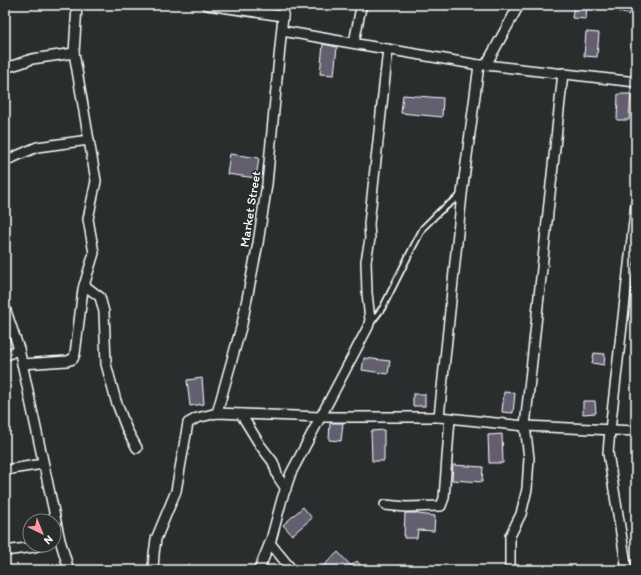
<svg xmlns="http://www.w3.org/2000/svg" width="641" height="575" viewBox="0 0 641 575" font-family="Itim,sans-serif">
<rect width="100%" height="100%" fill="#2a2d2e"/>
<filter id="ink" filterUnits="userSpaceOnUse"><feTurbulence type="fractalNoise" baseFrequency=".025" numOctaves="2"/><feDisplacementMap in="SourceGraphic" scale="8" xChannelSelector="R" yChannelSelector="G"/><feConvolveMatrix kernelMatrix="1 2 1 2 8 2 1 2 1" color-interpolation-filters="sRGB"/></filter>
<g filter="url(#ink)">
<g fill="#645e6f" stroke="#fff">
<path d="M574,5H587L586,19L572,18Z"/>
<path d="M620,5H632L630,15L619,12Z"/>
<path d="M586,32L599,33L597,57L584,56Z"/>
<path d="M323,44L337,47L334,75L320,74Z"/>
<path d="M618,94H631L629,120H617Z"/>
<path d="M403,95L443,98L442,117L401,113Z"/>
<path d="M230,154L259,158L256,178L227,174Z"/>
<path d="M594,353L605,354L604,365L592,363Z"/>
<path d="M364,358L390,361L388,374L362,370Z"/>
<path d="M202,378L204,404L190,406L187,380Z"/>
<path d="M504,392L515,393L513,413L502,412Z"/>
<rect x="413" y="394" width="12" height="12"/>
<path d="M583,401H595L596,413L583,414Z"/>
<path d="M330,423H343L341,441L329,440Z"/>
<path d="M384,430V461H372L371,431Z"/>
<path d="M502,434L503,463H489L488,435Z"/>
<path d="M453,465L483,467L482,482L452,480Z"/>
<path d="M303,507L312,518L292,535L283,525Z"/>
<path d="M405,513H418V514L435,516L434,531L418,530L417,538H404Z"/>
<path d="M338,552L351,566L357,561L365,570H319Z"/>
</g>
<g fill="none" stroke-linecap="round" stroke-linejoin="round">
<defs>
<path id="service" d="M371,323L383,307L413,247L423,228L440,211L461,195"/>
<g id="minor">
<path d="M207,5L283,16"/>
<path d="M282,31L479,65H486L636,82"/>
<path d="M354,43L360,12L362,5"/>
<path d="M486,65L519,5"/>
<path d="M5,68L18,64L32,59L74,53"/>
<path d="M5,161L37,147L89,140"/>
<path d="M84,285L100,297L104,312L106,364L116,401L127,430L137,448"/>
<path d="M5,308L19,349L60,540L69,570"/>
<path d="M5,356L19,349"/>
<path d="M22,364L67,361L73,359L75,354L83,289L94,253L88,219L96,181L74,53L77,5"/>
<path d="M217,413L242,324L258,243L267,184L284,5"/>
<path d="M241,414L260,445L273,462L278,477L286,489"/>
<path d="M439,417L462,194L479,65"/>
<path d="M5,470L43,464"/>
<path d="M385,505L406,507L441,506L444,498L450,418"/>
<path d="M270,543L292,570"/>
<path d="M5,551L34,547L42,545"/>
<path d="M153,570L154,554L156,539L176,491L188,423L197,418L217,413L321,417H439L525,426L636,431"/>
<path d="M259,570L271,540L282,499L291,473L368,327L370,320L367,293L366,261L370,239L369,224L388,49"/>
<path d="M510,570V536L521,514L527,489L529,458L525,426L563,73"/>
<path d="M627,570L608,453L610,430L636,204"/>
</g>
</defs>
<use href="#service" stroke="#fff" stroke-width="8"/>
<use href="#minor" stroke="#fff" stroke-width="12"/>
<use href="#service" stroke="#2a2d2e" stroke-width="4.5"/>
<use href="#minor" stroke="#2a2d2e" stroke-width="9"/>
</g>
</g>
<g text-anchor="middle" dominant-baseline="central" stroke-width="3" stroke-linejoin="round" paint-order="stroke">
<g font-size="13" fill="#fff" stroke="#2a2d2e">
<text transform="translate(250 209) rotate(-81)">Market Street</text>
</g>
</g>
<rect width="641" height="575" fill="none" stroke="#2a2d2e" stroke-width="20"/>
<rect x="10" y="10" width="621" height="555" fill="none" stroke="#fff" stroke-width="1.5" filter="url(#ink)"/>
<g transform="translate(42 533) rotate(137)"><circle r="19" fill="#2a2d2e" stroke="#7f8182"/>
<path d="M0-3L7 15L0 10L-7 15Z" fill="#ff9aa2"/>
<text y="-6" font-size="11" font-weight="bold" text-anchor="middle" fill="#ffffff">N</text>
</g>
</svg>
